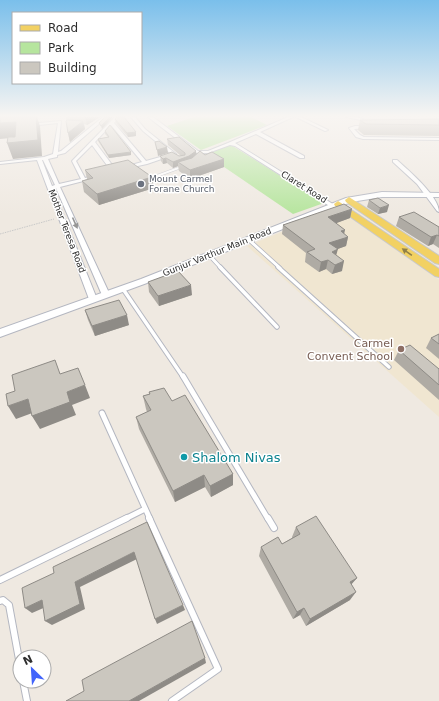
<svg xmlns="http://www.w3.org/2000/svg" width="439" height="701" viewBox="0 0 439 701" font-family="'DejaVu Sans',sans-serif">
<rect width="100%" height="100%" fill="#efe9e1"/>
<path fill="#f0e6d1" d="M338,209L439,280V417L247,246Z"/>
<g fill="#b6e59e">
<path d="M194,117H251L267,125L201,150L167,126Z"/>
<path d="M231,145L324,203L293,214L205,154Z"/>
</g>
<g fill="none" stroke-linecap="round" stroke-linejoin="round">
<defs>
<path id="lane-far4" d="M154,177L184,166"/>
<g id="lane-far3">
<path d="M249,240L280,268"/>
<path d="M209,255L221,268"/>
</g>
<g id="lane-far2">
<path d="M220,267L277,327"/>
<path d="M278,267L389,367"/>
<path d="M123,289L183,377"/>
</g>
<g id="lane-far1">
<path d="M183,376L268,519"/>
<path d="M102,413L150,519"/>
<path d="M125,519L145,509"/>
</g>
<g id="lane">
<path d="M149,518L218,669L172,701"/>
<path d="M268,518L274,528"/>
<path d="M0,580L127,518"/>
<path d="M0,601L3,600L9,605L20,665"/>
<path d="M23,681L27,701"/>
</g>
<g id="street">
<path d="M103,117H107L65,153L57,155V157L48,159L59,184L81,179L72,161L115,117H119L114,123L146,161L171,154L143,131L131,117H135L145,129L176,154L147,164L124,169V167L142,162L111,125L95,142L116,170V172H112L92,145L76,161L85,178L97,175L99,176V177L60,187L110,295L108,297H106L102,295L56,188L53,189L97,299L93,301L89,299L37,160L0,164V162L44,157L53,154L58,123L29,126L28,124L61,121L58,152L61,151ZM42,160H43L55,185L52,186Z"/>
<path d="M148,117H153L198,151H208L228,143L288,117H293L260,132L304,156V158H300L256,134L235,143L336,206L331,207L235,146L230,145L208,153H195Z"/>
<path d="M296,117H301L328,130L325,131Z"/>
<path d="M346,117H356L363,119L361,120Z"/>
<rect x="437" y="117" width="2" height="2"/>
<path d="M355,126H369L368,128L354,129L360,135L364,137L439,138V140L363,139L356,137L349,128Z"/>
<path d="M393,160H397C408,170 439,196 439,212L437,211L417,184L393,162Z"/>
</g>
<path id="secondary" d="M382,192L439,193V197H382L351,202L147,283L0,337V329L141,279L346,198Z"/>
<g id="primary">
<path d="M349,197L439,256V264L435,263L346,202L345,200Z"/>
<path d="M338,201L439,269V277L435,276L335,206L334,204Z"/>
</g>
</defs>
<use href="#lane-far4" stroke="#b4b7c1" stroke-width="3"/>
<use href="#lane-far3" stroke="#b4b7c1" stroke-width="4.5"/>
<use href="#lane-far2" stroke="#b4b7c1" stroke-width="5.5"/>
<use href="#lane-far1" stroke="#b4b7c1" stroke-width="7"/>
<use href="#lane" stroke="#b4b7c1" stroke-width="8"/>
<use href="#street" stroke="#b4b7c1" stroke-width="2"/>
<use href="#secondary" stroke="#b4b7c1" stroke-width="2"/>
<use href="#primary" stroke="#c9c9c9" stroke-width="2"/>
<path stroke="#c9c9c9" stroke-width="1" stroke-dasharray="1.5 1" stroke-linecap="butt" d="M0,234L54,219"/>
<use href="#lane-far4" stroke="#fff" stroke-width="2"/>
<use href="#lane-far3" stroke="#fff" stroke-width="3"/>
<use href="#lane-far2" stroke="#fff" stroke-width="3.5"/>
<use href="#lane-far1" stroke="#fff" stroke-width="5"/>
<use href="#lane" stroke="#fff" stroke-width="6"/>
<use href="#street" fill="#fff" fill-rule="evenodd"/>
<use href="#secondary" fill="#fff" fill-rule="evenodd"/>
<use href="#primary" fill="#f2d163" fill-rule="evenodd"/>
</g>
<g fill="#afaba4">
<path d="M66,117H100L87,125L84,124L85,129L70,142L68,133Z"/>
<path d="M115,119L136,132V136L128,137L116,123Z"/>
<path d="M439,119V136L364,135L358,130L360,120Z"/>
<path d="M105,131L131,155L109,158L98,141V139L108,137L105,134Z"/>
<path d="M167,139L196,154L205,155L224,159V167L190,179L179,171L178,166L173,168L167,163L163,164L161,161L160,156H181L168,145Z"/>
<path d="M85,170L154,188L99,205L84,192L82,181L87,179Z"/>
<path d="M369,200L387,212L378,214L367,207Z"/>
<path d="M352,209L350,218L336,223L344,234L348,237L346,246L337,249L336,255L342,271L332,274L326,269L319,272L305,262L306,253L282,234L283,225Z"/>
<path d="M399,217L439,227V248L433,244L428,246L396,226Z"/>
<path d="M148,282L192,295L159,306L149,292Z"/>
<path d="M85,310L129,325L95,336L88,320Z"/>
<path d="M439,334V359L426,348L431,338Z"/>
<path d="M399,350L439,369V400L394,360Z"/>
<path d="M149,392L172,401L233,474V485L211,497L205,487L175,502L139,429L136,417L147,412L146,409L143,396L149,394Z"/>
<path d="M296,527L357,578L351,584L350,600L306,626L300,615L293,619L259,556L261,547L282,544L292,538V537Z"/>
</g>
<g fill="#8e8b86">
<path d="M0,117H19L21,137L0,139Z"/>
<path d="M36,117H37L40,126L42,156L13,159L7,143Z"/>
<path d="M85,117H100L87,125Z"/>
<path d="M110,117H112V118L102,129L101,126Z"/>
<path d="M83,121L85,129L70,142L68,133Z"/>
<path d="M136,132V136L128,137L127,133Z"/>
<path d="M167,147L168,153L158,156L157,150Z"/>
<path d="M196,151L197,157L178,162V166L173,168V162Z"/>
<path d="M131,152V155L109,158L108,155Z"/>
<path d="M166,158L167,163L163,164V159Z"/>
<path d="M224,159V167L190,179V170Z"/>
<path d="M152,177L154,188L99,205L97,194Z"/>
<path d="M389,205L387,212L378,214L380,208Z"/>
<path d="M352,209L350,218L326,227L328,217Z"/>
<path d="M345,230L343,239L348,237L346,246L327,253L329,243L341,231Z"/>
<path d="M437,235L433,244L428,246L431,237Z"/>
<path d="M338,249L335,259L332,252Z"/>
<path d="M328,260L326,269L319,272L321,262Z"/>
<path d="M344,261L342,271L332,274L335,265Z"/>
<path d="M191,285L192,295L159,306L158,296Z"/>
<path d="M127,315L129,325L95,336L92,326Z"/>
<path d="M85,385L90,398L72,405L76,415L40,429L32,416L67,392Z"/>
<path d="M28,399L35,412L16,419L8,406Z"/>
<path d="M233,474V485L211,497L210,486Z"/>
<path d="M204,475L205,487L175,502L173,491Z"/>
<path d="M134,552L137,559L80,587L85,609L52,625L45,621L75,582Z"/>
<path d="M357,578L350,586V582Z"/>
<path d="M356,592L350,600L306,626L310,619Z"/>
<path d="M42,600L48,606L32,613L25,608Z"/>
<path d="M183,605L185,610L157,624L155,619Z"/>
<path d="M304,608L300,615L293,619L297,612Z"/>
<path d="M205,658L206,663L139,701H129Z"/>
</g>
<g fill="#cbc7bf" stroke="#8e8b86">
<path d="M0,117H36L38,140L7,143L8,137H15L16,122L0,123Z"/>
<path d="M105,117H110L101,126L99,123Z"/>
<path d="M117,117H124L136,132L127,133L115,119Z"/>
<path d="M439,119V125L366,124L360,120Z"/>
<path d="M67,120L83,121L68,133L66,121Z"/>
<path d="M110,125L131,152L108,155L98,139L109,137L105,131Z"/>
<path d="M179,137L196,151L189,156L173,162L166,158L163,159L160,156L172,152L179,156L185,155V153L167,139Z"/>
<path d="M159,141L167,147L157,150L155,142Z"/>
<path d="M200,151L205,155L212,152L224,159L190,170L178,162L192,158Z"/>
<path d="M128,160L152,177L97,194L82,181L93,178L85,170Z"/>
<path d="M378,198L389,205L380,208L369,200Z"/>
<path d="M344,204L352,209L328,217L345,230L341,231L348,237L329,243L338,249L332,252L344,261L335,265L328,260L321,262L307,252L315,249L283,225Z"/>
<path d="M414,212L439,227V236L437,235L431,237L399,217Z"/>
<path d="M178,271L191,285L158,296L148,282Z"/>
<path d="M119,300L127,315L92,326L85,310Z"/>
<path d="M439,334V344L431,338Z"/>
<path d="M410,345L439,369V385L399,350Z"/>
<path d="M55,360L60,374L78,368L85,385L67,392L70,402L32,416L28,399L8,406L6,394L15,391L12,375Z"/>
<path d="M164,388L172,401L185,395L233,474L210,486L204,475L173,491L136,417L151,410L143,396L150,394L149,392Z"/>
<path d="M316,516L357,578L350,582L356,592L310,619L304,608L297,612L261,547L278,537L282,544L300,534L296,527Z"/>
<path d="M147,522L183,605L155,619L134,552L75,582L80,604L45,621L42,600L25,608L22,588L54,573L53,567Z"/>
<path d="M192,621L205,658L129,701H66L84,691L82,680Z"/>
</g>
<defs><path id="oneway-solid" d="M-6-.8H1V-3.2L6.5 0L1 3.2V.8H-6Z"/></defs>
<use fill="#969696" href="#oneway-solid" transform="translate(75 223) rotate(66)"/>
<use fill="#908048" href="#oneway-solid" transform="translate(407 252) rotate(-145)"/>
<linearGradient id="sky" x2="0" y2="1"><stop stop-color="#7abfeb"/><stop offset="0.54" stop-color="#f8f5f2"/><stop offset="1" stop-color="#f8f5f2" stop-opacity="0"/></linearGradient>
<rect width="439" height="215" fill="url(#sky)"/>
<circle fill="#6b7280" stroke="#fff" stroke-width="1.5" cx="141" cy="184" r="4"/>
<circle fill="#8d6e63" stroke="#fff" stroke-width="1.5" cx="401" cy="349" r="4"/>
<circle fill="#0f9aa8" stroke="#fff" stroke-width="1.5" cx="184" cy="457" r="4"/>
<g text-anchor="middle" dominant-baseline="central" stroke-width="3" stroke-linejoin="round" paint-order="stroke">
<g font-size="9" fill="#5b616d" stroke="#fff" text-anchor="start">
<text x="149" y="179">Mount Carmel<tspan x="149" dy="10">Forane Church</tspan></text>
</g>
<g font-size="9" fill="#2e2e2e" stroke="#fff">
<text transform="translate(304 187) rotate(32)">Claret Road</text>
<text transform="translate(67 231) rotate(69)">Mother Teresa Road</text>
<text transform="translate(217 252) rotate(-22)">Gunjur Varthur Main Road</text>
</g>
<g font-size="11" fill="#785e54" stroke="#fff" text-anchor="end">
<text x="393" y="343">Carmel<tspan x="393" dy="13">Convent School</tspan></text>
</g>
<g font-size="13" fill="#0d838f" stroke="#fff" text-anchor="start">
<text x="192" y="457">Shalom Nivas</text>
</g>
</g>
<rect x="12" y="12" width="130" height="72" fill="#ffffff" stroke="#ababab"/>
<rect x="20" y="25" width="20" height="6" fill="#f2d163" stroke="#ababab"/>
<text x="48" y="32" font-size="12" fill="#2e2e2e">Road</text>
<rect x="20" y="42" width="20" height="12" fill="#b6e59e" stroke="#ababab"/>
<text x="48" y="52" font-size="12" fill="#2e2e2e">Park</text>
<rect x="20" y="62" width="20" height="12" fill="#cbc7bf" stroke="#ababab"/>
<text x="48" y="72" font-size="12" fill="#2e2e2e">Building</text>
<g transform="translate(32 669) rotate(335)"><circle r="19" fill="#ffffff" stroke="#ababab"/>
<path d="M0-3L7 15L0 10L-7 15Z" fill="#4264fb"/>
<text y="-6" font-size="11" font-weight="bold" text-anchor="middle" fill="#2e2e2e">N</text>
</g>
</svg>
